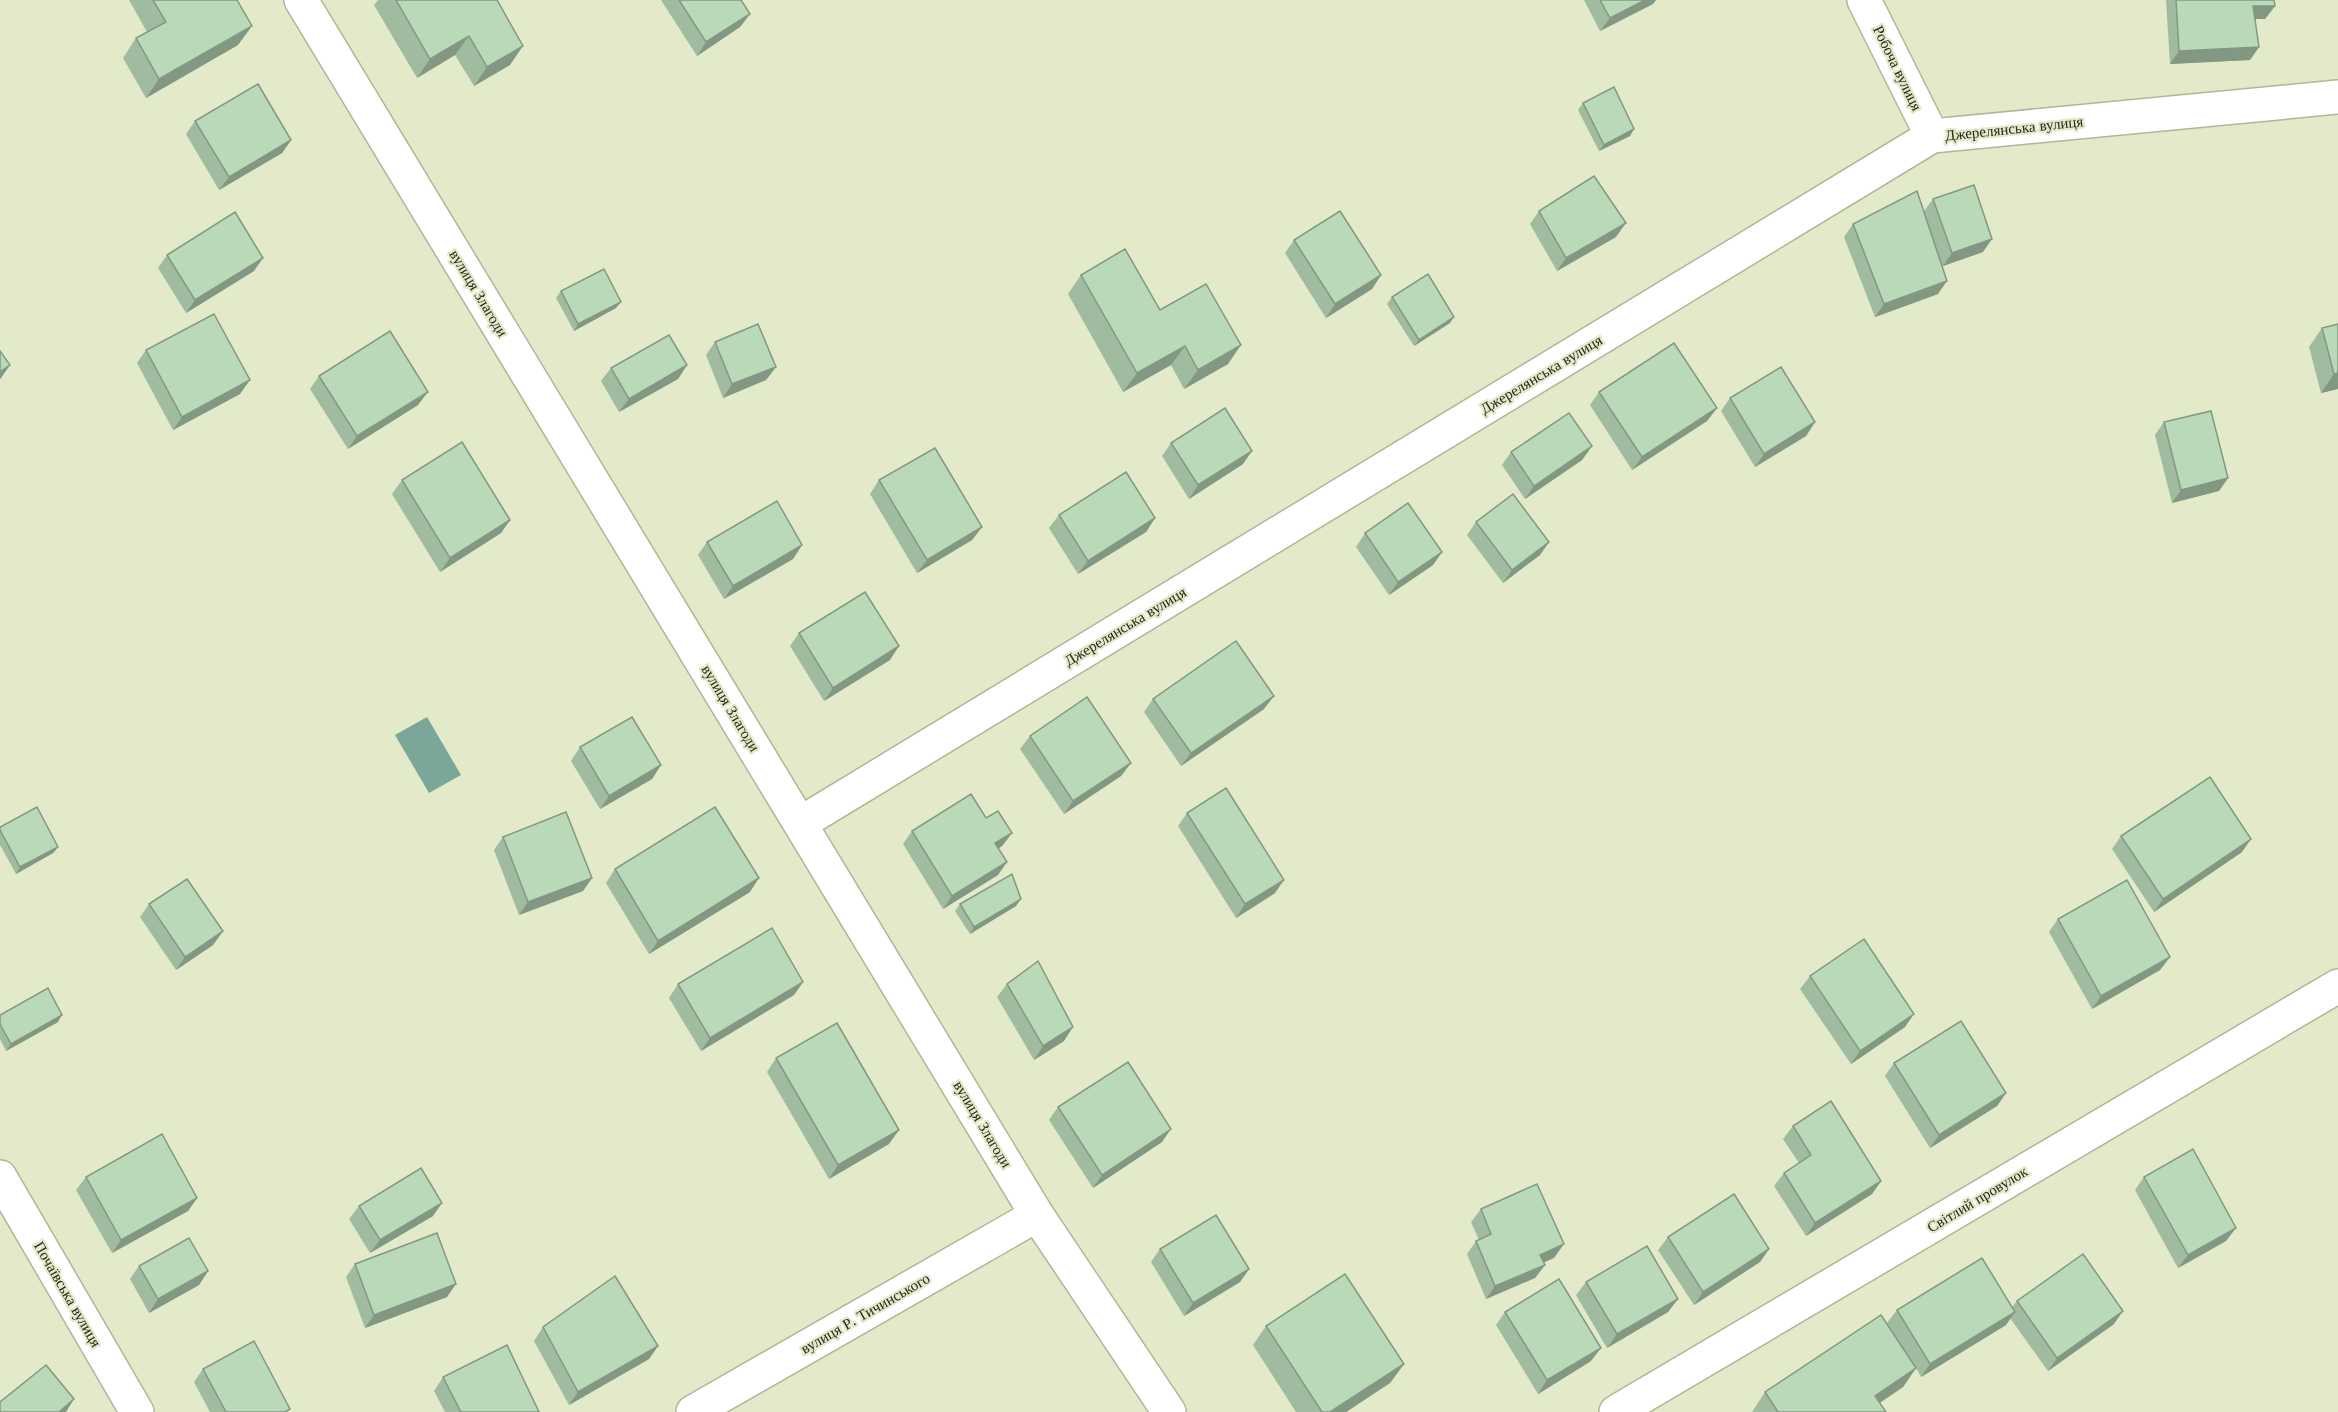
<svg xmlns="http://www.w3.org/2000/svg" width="2338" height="1412" viewBox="0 0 2338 1412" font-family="'Libre Baskerville',serif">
<rect width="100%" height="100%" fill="#e3eac9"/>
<path fill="#7aa798" d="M427,717L461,775L429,793L395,735Z"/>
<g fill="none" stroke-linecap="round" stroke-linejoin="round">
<defs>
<g id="minor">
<path d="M301,0L1037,1215L1169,1412"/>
<path d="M1864,0L1932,136"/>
<path d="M801,823L1932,136L2338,97"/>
<path d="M0,1177L137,1412"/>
<path d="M693,1412L1037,1215"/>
<path d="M1616,1412L2338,986"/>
</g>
</defs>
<use href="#minor" stroke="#b0b697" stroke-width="36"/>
<use href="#minor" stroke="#fff" stroke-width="33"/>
</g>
<g fill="#a0bb9f">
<path d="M129,0H237L238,45L146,98L123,58L136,38L147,32Z"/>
<path d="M378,0H497L510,65L474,86L455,55L417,78L374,5Z"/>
<path d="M661,0H741L750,14L740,27L697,56Z"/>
<path d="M1584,0H1656L1653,4L1600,31Z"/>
<path d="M2166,0H2274L2275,6L2265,19H2255L2259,47L2250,60L2170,64Z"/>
<path d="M1583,103L1630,136L1599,151L1578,110Z"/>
<path d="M195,121L291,140L282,153L219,190L186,134Z"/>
<path d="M1933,199L1983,252L1943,266L1938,294L1875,317L1844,237L1853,224L1924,211Z"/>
<path d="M1539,211L1616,237L1557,271L1530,224Z"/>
<path d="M1294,240L1381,275L1372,289L1326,318L1285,253Z"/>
<path d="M167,255L254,271L186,313L158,268Z"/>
<path d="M1081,275L1160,310L1228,364L1184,389L1171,365L1123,392L1068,294Z"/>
<path d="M561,291L616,308L574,331L556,298Z"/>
<path d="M1392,297L1450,323L1414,346L1387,304Z"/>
<path d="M2338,324V389L2321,393L2309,347L2322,328Z"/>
<path d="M715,342L776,367L766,380L723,398L706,355Z"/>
<path d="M146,350L240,394L173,430L137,363Z"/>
<path d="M687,365L678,379L619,412L601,381L611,368Z"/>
<path d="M319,376L418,405L348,449L310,389Z"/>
<path d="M1599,392L1717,408L1707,421L1632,470L1590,405Z"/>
<path d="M1730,398L1815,422L1806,436L1755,467L1721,411Z"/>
<path d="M2164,422L2228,478L2219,491L2172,503L2155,435Z"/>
<path d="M1171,443L1243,464L1189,499L1162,456Z"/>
<path d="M1592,446L1582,460L1525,499L1502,465L1511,452Z"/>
<path d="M402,480L510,520L501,533L440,572L392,494Z"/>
<path d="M879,480L982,527L972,540L917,573L870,494Z"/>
<path d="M1059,515L1155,518L1146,532L1078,574L1049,528Z"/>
<path d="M1476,522L1549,542L1540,555L1503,583L1467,535Z"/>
<path d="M1365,533L1442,552L1433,565L1389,595L1356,547Z"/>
<path d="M707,542L802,545L793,559L724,599L698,555Z"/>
<path d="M799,633L890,660L824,701L790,646Z"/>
<path d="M1153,699L1264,709L1181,766L1144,712Z"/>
<path d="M1030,736L1131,763L1121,776L1064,814L1020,749Z"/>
<path d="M580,747L661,765L652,779L600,809L571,761Z"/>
<path d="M1187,813L1275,893L1236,918L1178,826Z"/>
<path d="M986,818L1012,833L1002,846L998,849V875L943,909L903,844L912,831Z"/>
<path d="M0,827L58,847L53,853L16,874L0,845Z"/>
<path d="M2121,836L2242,852L2154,912L2112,849Z"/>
<path d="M503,837L592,878L583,891L519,915L494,850Z"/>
<path d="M615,869L750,892L649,954L606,883Z"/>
<path d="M149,904L223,931L213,945L176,970L140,917Z"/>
<path d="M960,904L1016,906L970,934L955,911Z"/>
<path d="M2058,919L2170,957L2160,970L2092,1009L2049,932Z"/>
<path d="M1810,976L1905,1027L1851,1064L1800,989Z"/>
<path d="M803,982L794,995L701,1051L669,998L678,984Z"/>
<path d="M1007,984L1064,1041L1034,1060L997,997Z"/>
<path d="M0,1015L58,1022L6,1051L0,1039Z"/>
<path d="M776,1058L889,1144L829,1179L767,1072Z"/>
<path d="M1894,1063L2006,1093L1997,1106L1930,1148L1885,1076Z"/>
<path d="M1058,1107L1162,1142L1093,1188L1049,1120Z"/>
<path d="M1793,1126L1881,1181L1872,1194L1806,1236L1774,1186L1784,1173L1799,1163L1783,1139Z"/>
<path d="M86,1177L197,1198L188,1211L112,1253L76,1190Z"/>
<path d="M2144,1177L2226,1241L2178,1268L2135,1190Z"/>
<path d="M359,1206L433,1216L370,1253L349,1219Z"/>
<path d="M1481,1209L1554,1258L1544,1262L1545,1265L1535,1278L1486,1299L1467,1254L1476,1241L1479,1240L1471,1222Z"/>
<path d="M1668,1237L1769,1249L1760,1262L1694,1305L1658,1250Z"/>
<path d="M1160,1249L1249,1269L1240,1282L1184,1316L1151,1262Z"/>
<path d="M355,1264L447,1297L365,1328L346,1277Z"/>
<path d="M139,1266L208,1271L199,1285L149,1313L130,1279Z"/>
<path d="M1586,1282L1678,1299L1668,1312L1607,1348L1576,1295Z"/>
<path d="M2017,1301L2114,1324L2048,1371L2010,1318L2006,1325L1921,1377L1916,1368L1903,1387L1880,1403L1886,1412H1752L1765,1392L1900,1343L1887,1323L1897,1310L2012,1307Z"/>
<path d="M1505,1312L1591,1361L1538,1394L1496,1325Z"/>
<path d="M1266,1326L1404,1364L1390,1383L1346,1412H1296L1253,1345Z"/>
<path d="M543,1327L658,1346L649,1359L569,1405L534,1341Z"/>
<path d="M203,1369L288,1412H210L194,1382Z"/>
<path d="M443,1377L539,1412H445L434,1391Z"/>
</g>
<g fill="#829882">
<path d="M1645,0H1656L1653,4L1600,31L1610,18Z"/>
<path d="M2253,6H2275L2265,19H2244Z"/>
<path d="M750,14L740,27L697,56L706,42Z"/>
<path d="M252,26L238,45L146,98L159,79Z"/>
<path d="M469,36L455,55L417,78L430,59Z"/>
<path d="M523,46L510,65L474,86L487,67Z"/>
<path d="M2259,47L2250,60L2170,64L2179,51Z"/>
<path d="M1634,129L1630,136L1599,151L1604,145Z"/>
<path d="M291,140L282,153L219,190L229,177Z"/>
<path d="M1626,223L1616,237L1557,271L1566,258Z"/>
<path d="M1992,239L1983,252L1943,266L1952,253Z"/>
<path d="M263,258L254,271L186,313L195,300Z"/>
<path d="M1381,275L1372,289L1326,318L1335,304Z"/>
<path d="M1947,281L1938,294L1875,317L1884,304Z"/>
<path d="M621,302L616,308L574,331L578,324Z"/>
<path d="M1454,317L1450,323L1414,346L1419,340Z"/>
<path d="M1241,345L1228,364L1184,389L1198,370Z"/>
<path d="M1185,346L1171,365L1123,392L1137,373Z"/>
<path d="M10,365L1,378L0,379V372Z"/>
<path d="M687,365L678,379L619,412L629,399Z"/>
<path d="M776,367L766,380L723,398L732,384Z"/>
<path d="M2338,373V389L2321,393L2334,374Z"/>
<path d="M250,380L240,394L173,430L182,417Z"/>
<path d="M428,392L418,405L348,449L357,436Z"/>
<path d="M1717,408L1707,421L1632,470L1642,457Z"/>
<path d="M1815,422L1806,436L1755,467L1764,454Z"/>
<path d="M1592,446L1582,460L1525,499L1534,486Z"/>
<path d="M1252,451L1243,464L1189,499L1198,485Z"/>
<path d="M2228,478L2219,491L2172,503L2181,490Z"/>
<path d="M1155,518L1146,532L1078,574L1088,561Z"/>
<path d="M510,520L501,533L440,572L450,558Z"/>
<path d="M982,527L972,540L917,573L927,560Z"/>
<path d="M1549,542L1540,555L1503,583L1512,570Z"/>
<path d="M802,545L793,559L724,599L733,586Z"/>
<path d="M1442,552L1433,565L1389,595L1398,582Z"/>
<path d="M899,646L890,660L824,701L833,688Z"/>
<path d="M1274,696L1264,709L1181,766L1191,753Z"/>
<path d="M1131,763L1121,776L1064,814L1073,801Z"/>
<path d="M661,765L652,779L600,809L609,796Z"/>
<path d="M1012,833L1002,846L986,856L995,843Z"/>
<path d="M2251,839L2242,852L2154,912L2163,899Z"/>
<path d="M58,847L53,853L16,874L20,867Z"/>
<path d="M1007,862L998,875L943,909L952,896Z"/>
<path d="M592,878L583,891L519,915L528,902Z"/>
<path d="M759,878L750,892L649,954L658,941Z"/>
<path d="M1284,880L1275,893L1236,918L1245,904Z"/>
<path d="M1021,899L1016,906L970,934L974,927Z"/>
<path d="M223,931L213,945L176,970L185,957Z"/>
<path d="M2170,957L2160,970L2092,1009L2101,996Z"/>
<path d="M803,982L794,995L701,1051L710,1038Z"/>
<path d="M1914,1014L1905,1027L1851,1064L1860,1051Z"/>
<path d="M62,1015L58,1022L6,1051L11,1044Z"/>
<path d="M1073,1027L1064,1041L1034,1060L1043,1046Z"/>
<path d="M2006,1093L1997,1106L1930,1148L1939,1135Z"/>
<path d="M1171,1129L1162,1142L1093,1188L1102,1175Z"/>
<path d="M899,1130L889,1144L829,1179L838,1165Z"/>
<path d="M1881,1181L1872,1194L1806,1236L1815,1223Z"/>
<path d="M197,1198L188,1211L112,1253L121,1240Z"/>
<path d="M442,1203L433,1216L370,1253L380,1240Z"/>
<path d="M2236,1228L2226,1241L2178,1268L2188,1255Z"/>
<path d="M1564,1244L1554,1258L1531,1268L1540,1255Z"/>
<path d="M1769,1249L1760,1262L1694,1305L1703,1292Z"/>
<path d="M1545,1265L1535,1278L1486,1299L1495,1286Z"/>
<path d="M1249,1269L1240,1282L1184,1316L1193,1303Z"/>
<path d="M208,1271L199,1285L149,1313L158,1299Z"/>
<path d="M456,1284L447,1297L365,1328L374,1315Z"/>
<path d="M1678,1299L1668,1312L1607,1348L1617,1334Z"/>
<path d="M2123,1311L2114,1324L2048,1371L2057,1358Z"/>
<path d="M2015,1312L2006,1325L1921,1377L1930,1364Z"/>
<path d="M658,1346L649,1359L569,1405L578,1392Z"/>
<path d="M1601,1348L1591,1361L1538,1394L1547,1380Z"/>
<path d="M1404,1364L1390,1383L1346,1412H1330Z"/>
<path d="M1916,1368L1903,1387L1866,1412L1875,1396Z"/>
<path d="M74,1399L66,1412H59Z"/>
</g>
<g fill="#bad9b9" stroke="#829882" stroke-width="1.5">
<path d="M153,0H237L252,26L159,79L136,38L166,22Z"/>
<path d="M396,0H497L523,46L487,67L469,36L430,59Z"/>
<path d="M679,0H741L750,14L706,42Z"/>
<path d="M1600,0H1645L1610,18Z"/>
<path d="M2176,0H2274L2275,6H2253L2259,47L2179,51Z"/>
<path d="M258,84L291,140L229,177L195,121Z"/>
<path d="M1614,87L1634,129L1604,145L1583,103Z"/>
<path d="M1594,176L1626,223L1566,258L1539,211Z"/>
<path d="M1974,185L1992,239L1952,253L1933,199Z"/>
<path d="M1917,191L1947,281L1884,304L1853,224Z"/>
<path d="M1340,211L1381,275L1335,304L1294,240Z"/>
<path d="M235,212L263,258L195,300L167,255Z"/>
<path d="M1125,249L1160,310L1206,284L1241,345L1198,370L1185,346L1137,373L1081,275Z"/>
<path d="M604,269L621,302L578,324L561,291Z"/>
<path d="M1428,274L1454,317L1419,340L1392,297Z"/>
<path d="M214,314L250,380L182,417L146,350Z"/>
<path d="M758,324L776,367L732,384L715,342Z"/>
<path d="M2338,324V373L2334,374L2322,328Z"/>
<path d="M390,331L428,392L357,436L319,376Z"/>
<path d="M669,335L687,365L629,399L611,368Z"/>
<path d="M1674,343L1717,408L1642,457L1599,392Z"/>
<path d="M0,351L10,365L0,372Z"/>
<path d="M1781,367L1815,422L1764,454L1730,398Z"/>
<path d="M1225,408L1252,451L1198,485L1171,443Z"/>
<path d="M2211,411L2228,478L2181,490L2164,422Z"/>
<path d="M1569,413L1592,446L1534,486L1511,452Z"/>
<path d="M462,442L510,520L450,558L402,480Z"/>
<path d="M935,448L982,527L927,560L879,480Z"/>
<path d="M1126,472L1155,518L1088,561L1059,515Z"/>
<path d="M1513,494L1549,542L1512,570L1476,522Z"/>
<path d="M777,501L802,545L733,586L707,542Z"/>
<path d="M1408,503L1442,552L1398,582L1365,533Z"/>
<path d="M865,592L899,646L833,688L799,633Z"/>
<path d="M1236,641L1274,696L1191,753L1153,699Z"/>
<path d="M1087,697L1131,763L1073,801L1030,736Z"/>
<path d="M632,717L661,765L609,796L580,747Z"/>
<path d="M2210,777L2251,839L2163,899L2121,836Z"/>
<path d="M1226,788L1284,880L1245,904L1187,813Z"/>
<path d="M971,794L986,818L998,811L1012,833L995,843L1007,862L952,896L912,831Z"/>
<path d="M37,807L58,847L20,867L0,830V827Z"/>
<path d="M715,807L759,878L658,941L615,869Z"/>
<path d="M566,812L592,878L528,902L503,837Z"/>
<path d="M1012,874L1021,899L974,927L960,904Z"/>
<path d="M187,879L223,931L185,957L149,904Z"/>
<path d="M2127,880L2170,957L2101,996L2058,919Z"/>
<path d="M772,928L803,982L710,1038L678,984Z"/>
<path d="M1864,939L1914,1014L1860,1051L1810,976Z"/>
<path d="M1038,961L1073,1027L1043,1046L1007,984Z"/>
<path d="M48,988L62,1015L11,1044L0,1024V1015Z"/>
<path d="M1961,1021L2006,1093L1939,1135L1894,1063Z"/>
<path d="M837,1023L899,1130L838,1165L776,1058Z"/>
<path d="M1128,1062L1171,1129L1102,1175L1058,1107Z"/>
<path d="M1831,1101L1881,1181L1815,1223L1784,1173L1811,1155L1793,1126Z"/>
<path d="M162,1134L197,1198L121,1240L86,1177Z"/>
<path d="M2193,1149L2236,1228L2188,1255L2144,1177Z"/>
<path d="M421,1168L442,1203L380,1240L359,1206Z"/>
<path d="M1537,1184L1564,1244L1540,1255L1545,1265L1495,1286L1476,1241L1491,1234L1481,1209Z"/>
<path d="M1734,1194L1769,1249L1703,1292L1668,1237Z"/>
<path d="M1216,1215L1249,1269L1193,1303L1160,1249Z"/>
<path d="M437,1233L456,1284L374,1315L355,1264Z"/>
<path d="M189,1238L208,1271L158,1299L139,1266Z"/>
<path d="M1647,1246L1678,1299L1617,1334L1586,1282Z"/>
<path d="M2083,1254L2123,1311L2057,1358L2017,1301Z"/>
<path d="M1982,1258L2015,1312L1930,1364L1897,1310Z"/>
<path d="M1345,1274L1404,1364L1330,1412H1322L1266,1326Z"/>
<path d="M615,1276L658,1346L578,1392L543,1327Z"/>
<path d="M1559,1279L1601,1348L1547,1380L1505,1312Z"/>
<path d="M1881,1315L1916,1368L1875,1396L1886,1412H1778L1765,1392Z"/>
<path d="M254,1341L290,1409L285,1412H226L203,1369Z"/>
<path d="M507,1345L539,1412H461L443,1377Z"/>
<path d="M46,1365L74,1399L59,1412H0V1402Z"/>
</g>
<g text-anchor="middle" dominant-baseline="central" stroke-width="4.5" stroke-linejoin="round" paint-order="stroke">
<g font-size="15" fill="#25271b" stroke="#e3eac9">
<text transform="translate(1898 68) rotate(64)">Робоча вулиця</text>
<text transform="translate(2014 128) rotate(-6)">Джерелянська вулиця</text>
<text transform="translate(479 293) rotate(59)">вулиця Злагоди</text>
<text transform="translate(1541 374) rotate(-31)">Джерелянська вулиця</text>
<text transform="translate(1125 626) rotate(-31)">Джерелянська вулиця</text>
<text transform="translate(731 708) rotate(59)">вулиця Злагоди</text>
<text transform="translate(983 1124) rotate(59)">вулиця Злагоди</text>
<text transform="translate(1977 1199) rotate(-31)">Світлий провулок</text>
<text transform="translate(68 1294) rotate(60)">Почаївська вулиця</text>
<text transform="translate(865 1313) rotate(-30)">вулиця Р. Тичинського</text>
</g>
</g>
</svg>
